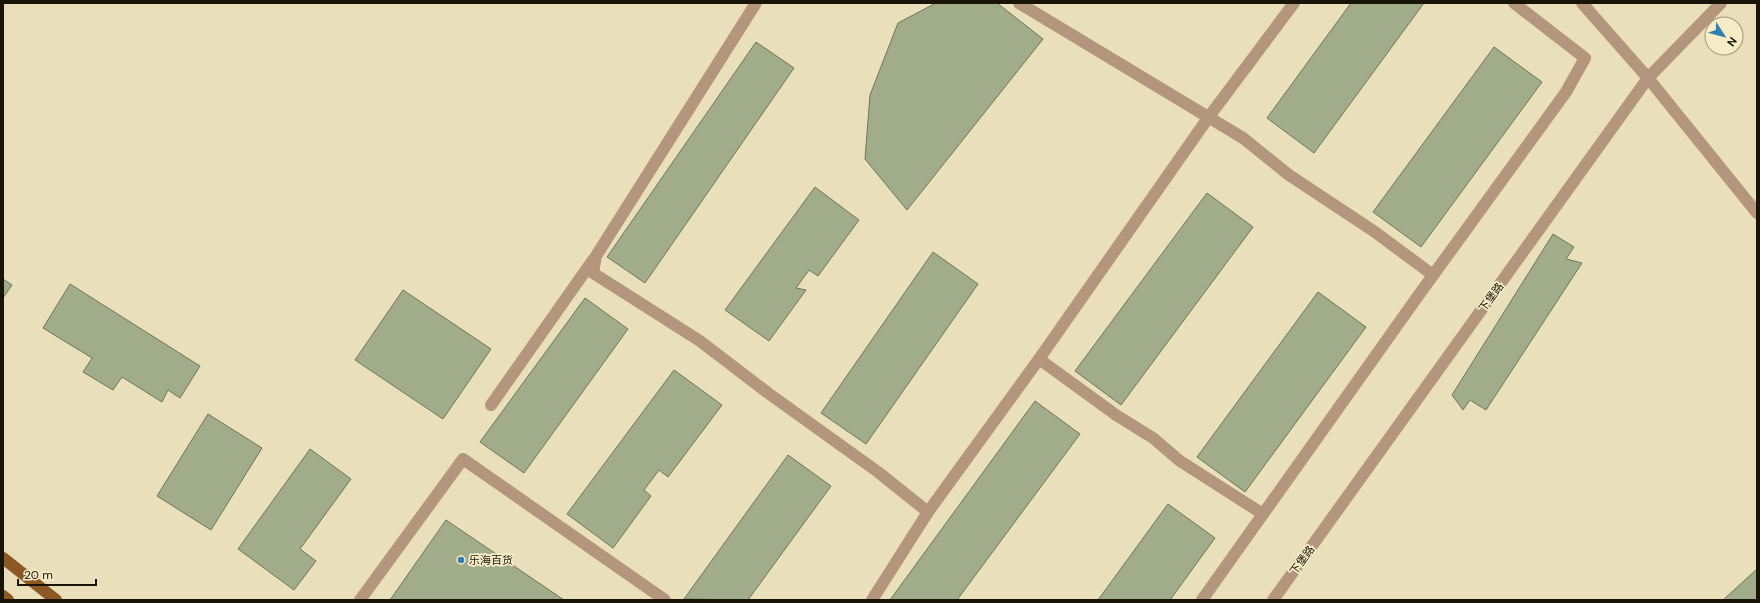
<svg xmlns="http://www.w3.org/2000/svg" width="1760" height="603" viewBox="0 0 1760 603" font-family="'DM Sans','Noto Sans SC',sans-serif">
<rect width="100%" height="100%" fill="#eadfbb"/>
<g fill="#a1ac8a" stroke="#6d7757">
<path d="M936,3H997L1043,39L907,210L865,159L870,95L898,23Z"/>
<path d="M1351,3H1424L1314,153L1267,118Z"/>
<path d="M756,42L794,68L645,283L607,257Z"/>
<path d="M1494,47L1542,82L1421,247L1373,212Z"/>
<path d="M815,187L859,220L818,276L809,270L796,288L806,290L769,341L725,310Z"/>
<path d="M1207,193L1253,227L1121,405L1075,371Z"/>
<path d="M1553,234L1574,247L1566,259L1582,263L1486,410L1470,400L1463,410L1452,395Z"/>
<path d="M933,252L978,284L866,444L821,413Z"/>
<path d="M3,279L12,285L3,298Z"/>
<path d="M70,284L200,366L180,398L168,390L162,402L122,377L113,390L83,372L92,358L43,328Z"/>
<path d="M403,290L491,349L443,419L355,360Z"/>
<path d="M1318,292L1366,327L1245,492L1197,457Z"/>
<path d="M585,298L628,329L524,473L480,442Z"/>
<path d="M674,370L722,405L668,477L659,470L644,490L651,496L613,548L567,514Z"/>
<path d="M1035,401L1080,434L957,600H890Z"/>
<path d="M208,414L262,448L211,530L157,496Z"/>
<path d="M310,449L351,479L300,549L316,561L294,590L238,549Z"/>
<path d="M788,455L831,486L748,600L684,599Z"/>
<path d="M1168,504L1215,538L1170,600H1098Z"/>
<path d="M446,520L564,600H390Z"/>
<path d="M1757,569V600H1723Z"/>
</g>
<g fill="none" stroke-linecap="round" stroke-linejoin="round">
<g stroke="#b4967c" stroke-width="12">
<path d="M756,3L596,256L593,273L700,341L768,393L878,472L928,512"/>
<path d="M1019,3L1243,138L1289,175L1375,232L1433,275"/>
<path d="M1582,3L1648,78L1757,213"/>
<path d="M1039,359L1116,415L1153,438L1180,461L1263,514"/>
<path d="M491,405L593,260"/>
<path d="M360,600L463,459L665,600"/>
<path d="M872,600L928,512L1039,359L1208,118L1294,3"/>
<path d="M1202,600L1418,296L1566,92L1585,58L1514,3"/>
<path d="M1273,600L1648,78L1721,3"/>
</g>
<g stroke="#8c5824" stroke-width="12">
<path d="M3,558L56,600"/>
<path d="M3,596L8,600"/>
</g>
</g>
<circle fill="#317eb0" stroke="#f7ecc8" stroke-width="1.5" cx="461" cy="560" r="4"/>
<g text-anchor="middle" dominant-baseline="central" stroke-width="3.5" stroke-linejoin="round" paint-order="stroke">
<g font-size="11" fill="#181407" stroke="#f7ecc8">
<text transform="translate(1491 297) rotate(-54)">下堡路</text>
<text transform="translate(1302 560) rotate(-54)">下堡路</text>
</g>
<g font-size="11" fill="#181407" stroke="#f7ecc8" text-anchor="start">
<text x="469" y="560">乐海百货</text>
</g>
</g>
<rect width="1760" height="603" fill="none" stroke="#181407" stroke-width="8"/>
<g transform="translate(1724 36) rotate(126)"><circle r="19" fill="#f7ecc8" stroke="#9e967b"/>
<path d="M0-3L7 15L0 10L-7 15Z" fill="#317eb0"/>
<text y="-6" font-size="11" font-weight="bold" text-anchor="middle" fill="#181407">N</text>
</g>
<path d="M18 579v6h78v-6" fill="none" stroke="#181407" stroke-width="2"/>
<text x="24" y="579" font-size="12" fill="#181407" stroke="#f7ecc8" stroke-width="3" paint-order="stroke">20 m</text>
</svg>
